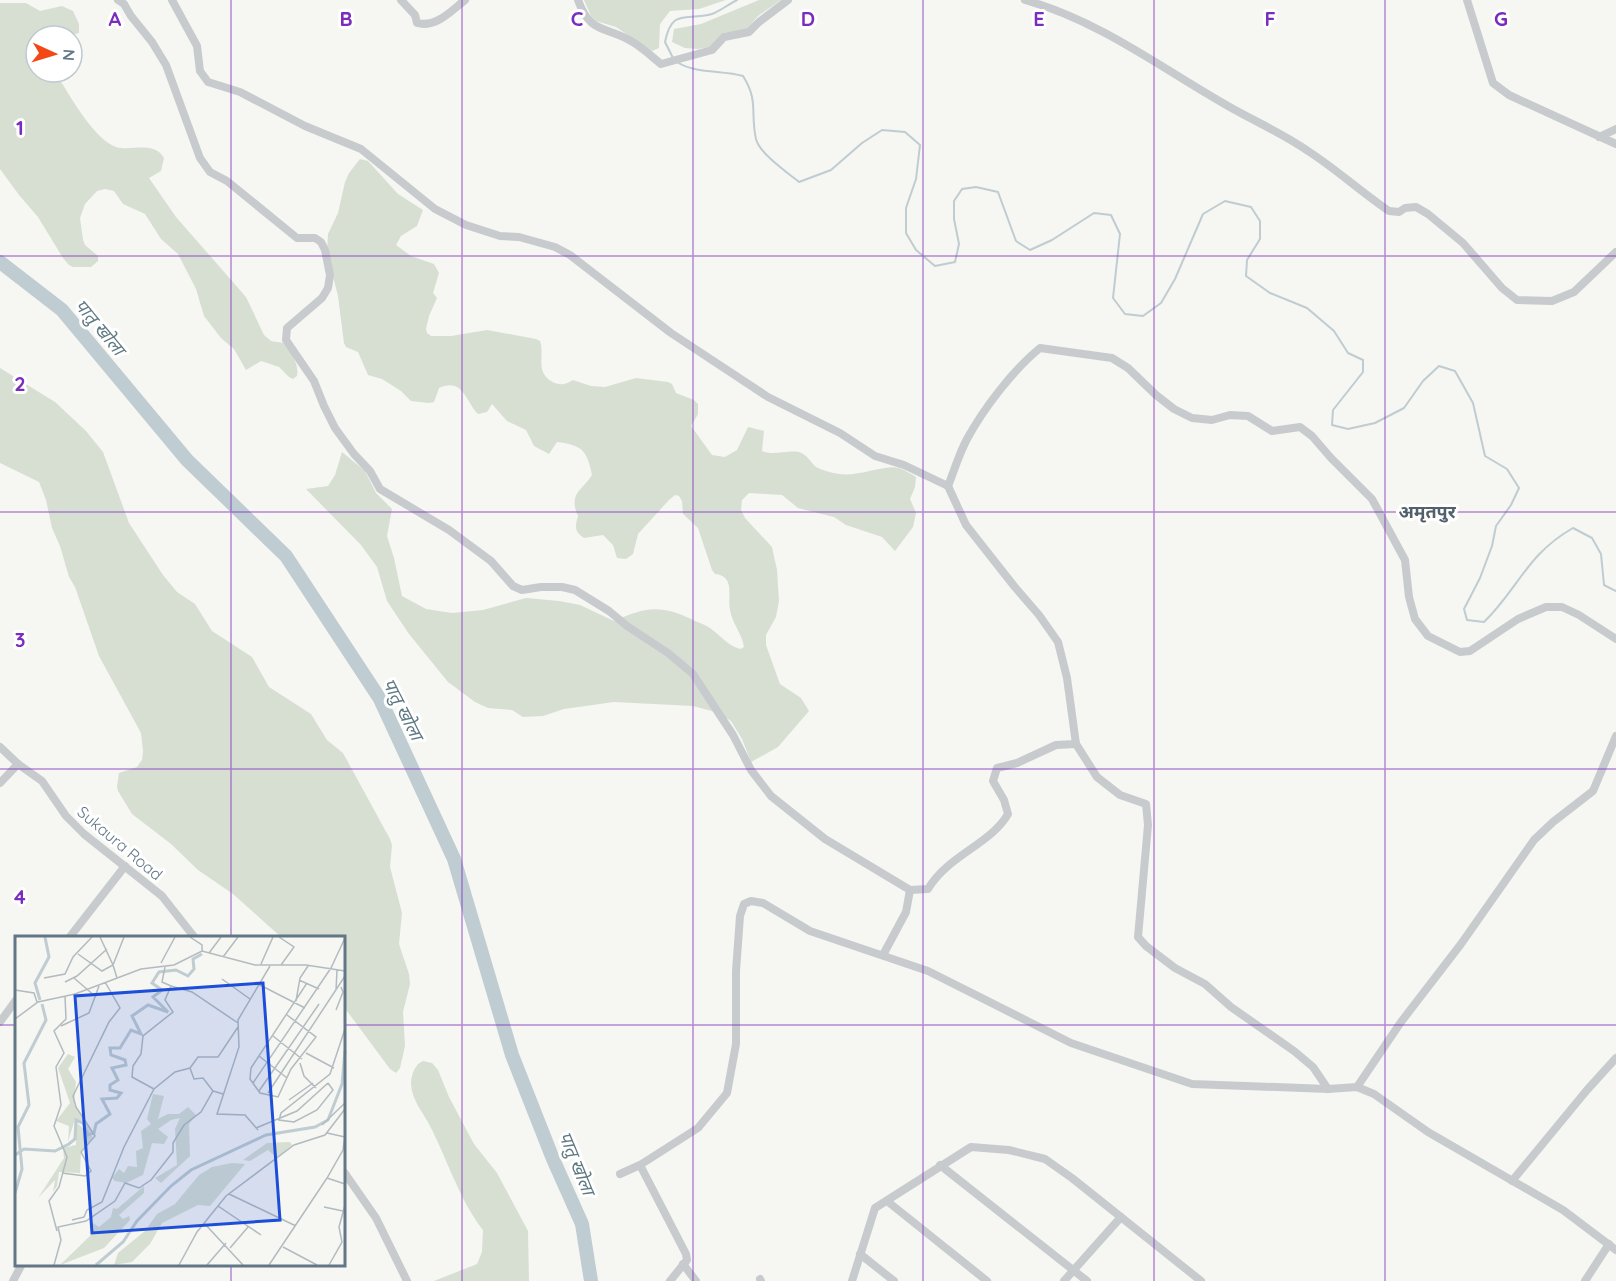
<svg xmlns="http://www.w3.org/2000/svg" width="1616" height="1281" viewBox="0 0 1616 1281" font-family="Quicksand,'Noto Sans Devanagari',sans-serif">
<rect width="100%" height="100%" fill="#f6f6f2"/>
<g fill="#d7dfd3">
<path d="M584,0H726L699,9L670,11L660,24L659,48L652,51L616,27L596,21L591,16Z"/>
<path d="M759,0H781L758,16L747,29L723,33L710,47L698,49L685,48L672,42L674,29L701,24Z"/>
<path d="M0,3H26L40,11L62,6L73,11L79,24V33L69,36H36V72H55C68,92 93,139 116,147C132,152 153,140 164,158L161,171L149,178L176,217L246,297L264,335L271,341L283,343C292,354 299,363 297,376L293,379L289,377L279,367L261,361L246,370L234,349L221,338L204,316L196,289L178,254L161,239L145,214L123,204L114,191L105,189L97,191L85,204L80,218L83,240L85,245L98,256V261L91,267H73L69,265L63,258L38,217L19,195L0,169Z"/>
<path d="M360,159L368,161L398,194L423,210L417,226L401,236L396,245L411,256L434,264L439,273L433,293L437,298L429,316L426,329L427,333L431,336H451L487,330L536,339L540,341C545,355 535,371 551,381C559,386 565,385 573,380L591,386L605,387L636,378L668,382L672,384L676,393L694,400L698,404V414L691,426L712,455L725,457L737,450L748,427L764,431L762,451C772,456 787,450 799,452C808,455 810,462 816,467C821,470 833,473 839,474C859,477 886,464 899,468C905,470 911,474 916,477L915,487L910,499L916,513L913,527L895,551L882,537L846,525L834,517L798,508L782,495L749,493L742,500L741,510L745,518L772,547L777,570L779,601L776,617L766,635V645L780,684L801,698L809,711L778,747L751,762L742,739L731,721L719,713L693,706L614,702L564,709L543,716L523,717L512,710L488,708L475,702L448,682L409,634L387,601L377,567L361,545L306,489L328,486L335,475L342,452L365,471L376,493L392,509L387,536L394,558L402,596L426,609L452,613L483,610L526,598L559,601L580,605L614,621C644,608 658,604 689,618C696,622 704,624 710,628C721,636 727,645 740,649L744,647C742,634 732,623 730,610C727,597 736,576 715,574L712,570L698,528L683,514L682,501L679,496L675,495L669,500L638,534L633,554L626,559L617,558L613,545L603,535L584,538C574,531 575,527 578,516C568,493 582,491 592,475C587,450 582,445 557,442L549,454L534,446L526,430L507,421L492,404L487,412L478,414C466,402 463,377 439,388L434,402L429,403L411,401L401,391L382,379L368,375L358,352L346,347L344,343L338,296L327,252L328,234L338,213L345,182L349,173Z"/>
<path d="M0,368L55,402L86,431L103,452L129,523L163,575L177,592L195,604L212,631L252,657L269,687L311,714L327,740L343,753L390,839L392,845L390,867L402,913L399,944L409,974L410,984L403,1012L405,1046L400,1068L396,1073L390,1069L344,1007V938L281,937L233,894L198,870L171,844L132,814L118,791L117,786L119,773L137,767L142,760L143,751L141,733L99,656L75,587L69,577L60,546L52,528L46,500L39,482L0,463Z"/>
<path d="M423,1061L432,1063L438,1070L449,1097L474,1144L497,1173L528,1231L529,1281H434L477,1264L482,1252L483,1230C460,1201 447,1159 430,1126C423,1112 412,1101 411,1084C411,1075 415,1064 423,1061Z"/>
</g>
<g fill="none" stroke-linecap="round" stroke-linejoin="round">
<g stroke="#bfccd1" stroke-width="2">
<path d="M673,58L665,42C672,8 685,21 712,14C720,11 729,4 737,0"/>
<path d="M677,62C695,74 722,70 743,76C759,101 750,113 756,139C759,153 788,173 799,182L831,170L862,143L882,130L905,132L920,145L916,179L906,208V233L916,250L935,266L955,262L959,244L954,219V201L962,189L976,187L998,192L1016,241L1030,250L1052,240L1094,213L1111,215L1120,234L1113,298L1125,314L1143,316L1161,303L1175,279L1203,214L1225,201L1251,207L1260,221V239L1247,260L1246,276L1270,293L1307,308L1334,331L1348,353L1363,360V372L1333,410L1332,425L1348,429L1375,423L1404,408L1423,381L1439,366L1455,371L1473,403L1485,456L1507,469L1519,488L1511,505L1496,526L1492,546L1480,578L1464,609L1467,620L1484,622C1518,589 1527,554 1573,528L1592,538L1601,554L1604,585L1616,591"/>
</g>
<path stroke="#bfccd1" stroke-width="14" d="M0,262L62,310L187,460L286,556L380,699L454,859L512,1055L553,1159L582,1224L591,1281"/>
<g stroke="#c8cbce" stroke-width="8">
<path d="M118,0L124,4L131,16L152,42L166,65L200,158L210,172L227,181L297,238H315L321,242L325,250L330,275L328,288L322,298L287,328L286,340L314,381L324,406L335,428L354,454L370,471L380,489L449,530L491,561L513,586L522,590L541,587H562L575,590L609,611L627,626L668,653L693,674L733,735L751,770L771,796L825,839L910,890L906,912L883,955"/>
<path d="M172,0L197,46L200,71L208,82L240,92L305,126L361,149L435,209L466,225L500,236L519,237L555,247L570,255L671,333L768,397L840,433L875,456L904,465L948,486L966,525L1014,586L1039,615L1058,642L1067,678L1076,744L1097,777L1120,795L1146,804L1148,825L1138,937L1146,946L1175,968L1205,984L1231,1007L1294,1051L1313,1067L1328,1089"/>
<path d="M401,0L415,15L417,23C436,28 451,11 465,0"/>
<path d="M578,0C590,34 605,26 631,41C642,47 652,57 661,64L712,50L724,37L749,32L759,22L788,0"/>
<path d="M1025,0C1100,21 1161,68 1228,106C1254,121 1282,133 1308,151C1336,169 1361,192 1389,211L1399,212L1405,208L1416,207L1428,214L1463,243L1502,288L1517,300L1552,301L1574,292L1616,252"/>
<path d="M1467,0L1493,83L1509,95L1616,144"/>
<path d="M1599,137L1616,129"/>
<path d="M948,486C954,471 959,454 967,439C984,408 1013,370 1040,348L1112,358L1128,368L1156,395L1174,409L1192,418L1212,420L1230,415L1248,416L1272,431L1300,427L1312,436L1331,458L1372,499L1405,560L1409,597L1415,619L1428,636L1460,652L1470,651L1518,619L1546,607H1562L1579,615L1616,639"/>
<path d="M0,747L18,764L42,781L66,816L84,834L162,896L195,938"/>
<path d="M0,783L18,764"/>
<path d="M910,890L928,889C948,855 991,844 1008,814L1004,800L993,781L997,768L1017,763L1056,745L1076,744"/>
<path d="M69,938L125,866"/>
<path d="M0,1022L16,1000"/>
<path d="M1357,1087L1401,1022L1461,944L1534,840L1553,822L1593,791L1616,736"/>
<path d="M640,1165L686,1254L687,1260L670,1281"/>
<path d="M940,1165L1087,1281"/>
<path d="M344,1172L376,1218L407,1281"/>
<path d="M620,1174L640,1165L698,1128L727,1093L736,1044V971L740,916L744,904L751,901L763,903L810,931L928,971L1071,1043L1192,1084L1328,1089L1357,1087L1374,1094L1428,1132L1563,1210L1616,1250"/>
<path d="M1512,1181L1587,1090L1616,1058"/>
<path d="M887,1201L987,1281"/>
<path d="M860,1254L894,1281"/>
<path d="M683,1264L696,1281"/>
<path d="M760,1279L761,1281"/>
<path d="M13,1281L22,1264"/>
<path d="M852,1281L875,1208L971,1147L1009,1150L1045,1159L1072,1178L1201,1281"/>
<path d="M1064,1281L1121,1217"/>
<path d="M1585,1281L1609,1244"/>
</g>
</g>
<path fill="none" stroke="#7b2cbf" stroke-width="1.5" stroke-opacity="0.55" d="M231,0V938M462,0V1281M693,0V1281M923,0V1281M1154,0V1281M1385,0V1281M0,256H1616M0,512H1616M0,769H1616M0,1025H16M344,1025H1616M231,1264V1281"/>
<g text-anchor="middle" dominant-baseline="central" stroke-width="6" stroke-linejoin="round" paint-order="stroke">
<g font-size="16" fill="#627786" stroke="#fff">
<text transform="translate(120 843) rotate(40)">Sukaura Road</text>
</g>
<g font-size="18" font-style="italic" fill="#5e7983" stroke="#fff">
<text transform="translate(100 327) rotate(50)">पातु खोला</text>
<text transform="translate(403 709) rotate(63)">पातु खोला</text>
<text transform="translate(577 1163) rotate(68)">पातु खोला</text>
</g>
<g font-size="18" font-weight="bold" fill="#51606b" stroke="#fff">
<text x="1427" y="511">अमृतपुर</text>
</g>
</g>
<g transform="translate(15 936)">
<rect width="330" height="330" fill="#f6f6f2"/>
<path d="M53,118L60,121L53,133L61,146L59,168L77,196L74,198L68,185L60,183L53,206L54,190L41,185L55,167L43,132ZM138,158L149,160L143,183L153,178H164L173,171L181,179L174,188L175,220L146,247L140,242L162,229L160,193L165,182L156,184L143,193L153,201L149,208L137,207L128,239L111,247L100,245L97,242L104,233L109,237L113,230L122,231L121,215L128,212L126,195L136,188L132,183ZM61,186L78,201L66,215L65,237L44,236L42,250L38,256L40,244L23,262L49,222L48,212L61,209ZM252,207L275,206L277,209L262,222L253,214L235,225L228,224ZM217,227L230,228L195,270L183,269L147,287L135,308L117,326L99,329L103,317L130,295L142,278L160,268L184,239L197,231ZM129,250V257L104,279L108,283L114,280L115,284L89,312L45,329L77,298L78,287L84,291L96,281L98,272L102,273Z" fill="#d7dfd3"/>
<path fill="none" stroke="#bfccd1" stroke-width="3" d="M25,64L20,47L34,21L30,1M0,219L9,213L40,215L54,208L60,203L61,184L68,187L73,199L79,197L81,188L95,178L87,163L102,162L106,157L95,154V149L103,144L97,132L111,129L110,124L96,119L95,112H105L116,94L126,98L117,80L133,69L153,76L138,61L147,54L137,47L144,36L161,34L173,40L179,33L178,23L187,18M0,257L7,233L3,191L14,169L9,127L31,84L27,68M81,329L108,306L122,285L156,250L176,234L251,199L300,191L313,184L327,148L330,115"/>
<path fill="none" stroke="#b2bbc0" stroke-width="1.5" d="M175,1L187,9V15M264,1L279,11L266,29M194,17L206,1M63,18L87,35L98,29L85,1M208,21L223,1M146,27L160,1M246,28L258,1M316,32L330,2M29,42L50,38L58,21L77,1M59,42L81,61M102,42L98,29L109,1M207,43L235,63M284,44L304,53M50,46L62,40L92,13M243,48L290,72M156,50L177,56L223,87M0,54L19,57L22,66M321,54L322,34M281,65L285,42L293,30M321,74L328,56L326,51M272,79L301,101L276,133L263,161L245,157L235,143L236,132L292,47M0,83L23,66L60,58L126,33L159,29L187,15L240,29H291L330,35M46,90L74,77L84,50M258,100L287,123M291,117L319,132M244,120L272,142M285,127L289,140L301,152M175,132L179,143L188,142L198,155M238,147L316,32M313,147L318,154L302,174L279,186L264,184L266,177L315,138L330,93M139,153L117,141L118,130L126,118L128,100L158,76L150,64L156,50L147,46L150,31M244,155L304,68M253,157L330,40M274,164L298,147M307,189L330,167M241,192L282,175L313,147M243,194L230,179L202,178L224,111L223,84L255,30M312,197L330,201M47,237L70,240L76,235L66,216L80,200L61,171L58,160L94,86L105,72L90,46M312,242L330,248M214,258L281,290M203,270L246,299M309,271L328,275M57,284L69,281L72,274L87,266L109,211L139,153L160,136L175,132L183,121H203L223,91M189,287L228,329M42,295L34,265L44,251L52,221L39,190L46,169L41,131L49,117L39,95L51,83L50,60M268,311L302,329M215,312L233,291M39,329L46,304L43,291L71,285L100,265L110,247L124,252L136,244L158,216V207L169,189L186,176L198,155L208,158M164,329L182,296L211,260L279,209L310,199L330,173M192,329L211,307M254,329L312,242L328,214L330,200M314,329L327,306L324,291L330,269"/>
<path fill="#1d4ed8" fill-opacity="0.15" stroke="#1d4ed8" stroke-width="3" d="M248,47L265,284L77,297L60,60Z"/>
<rect width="330" height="330" fill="none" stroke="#627786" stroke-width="3"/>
</g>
<g font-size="20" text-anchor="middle" font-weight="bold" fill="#7b2cbf" stroke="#fff" stroke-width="6" stroke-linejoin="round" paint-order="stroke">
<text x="115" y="26">A</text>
<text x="346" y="26">B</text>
<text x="577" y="26">C</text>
<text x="808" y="26">D</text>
<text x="1039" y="26">E</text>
<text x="1270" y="26">F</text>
<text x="1501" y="26">G</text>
<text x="20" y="135">1</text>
<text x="20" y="391">2</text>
<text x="20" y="647">3</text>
<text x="20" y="904">4</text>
</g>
<g transform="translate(54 54) rotate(94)"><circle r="28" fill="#ffffff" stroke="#c0c9cf" stroke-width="1.5"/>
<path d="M0-4.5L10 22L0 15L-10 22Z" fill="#f34716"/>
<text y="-9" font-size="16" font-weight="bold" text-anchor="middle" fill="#627786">N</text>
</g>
</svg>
